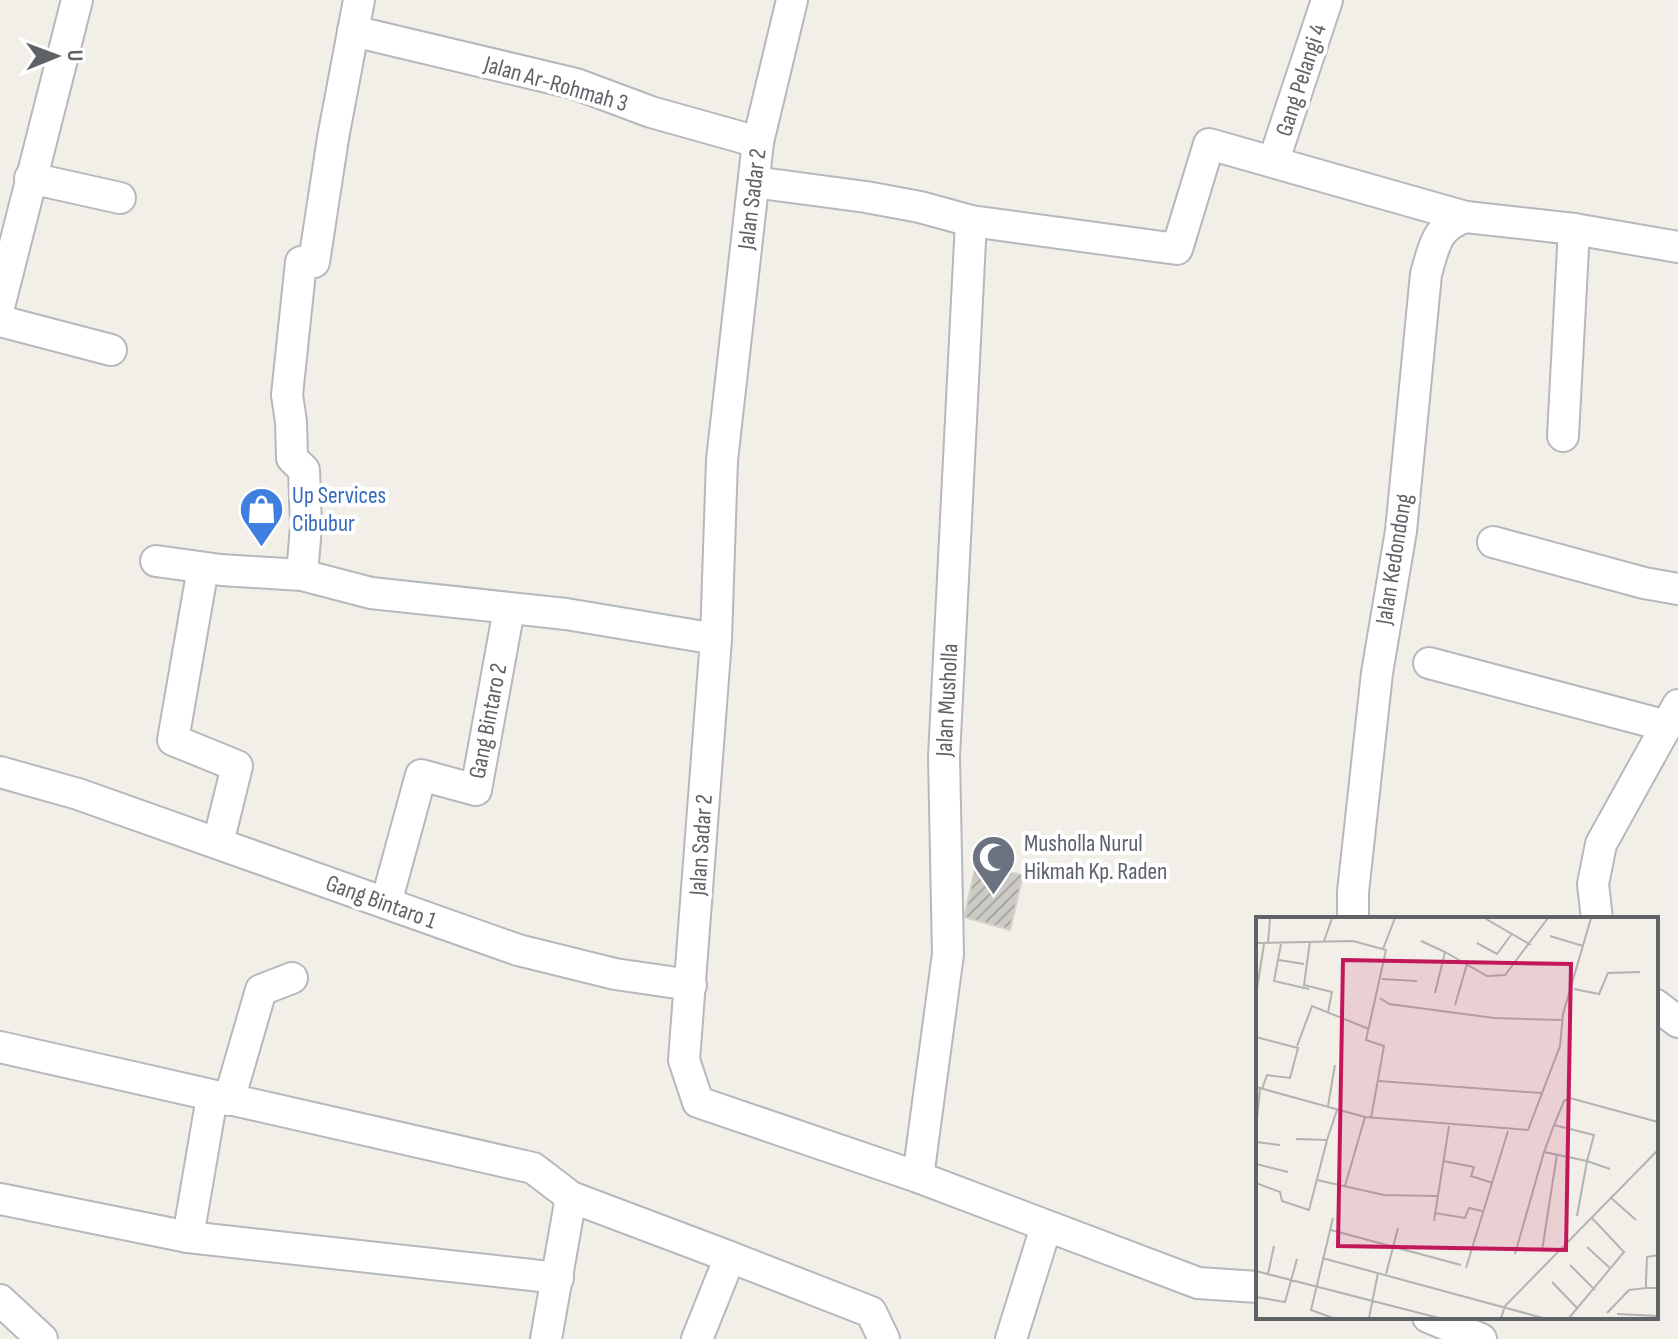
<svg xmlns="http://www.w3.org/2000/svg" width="1678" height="1339" viewBox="0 0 1678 1339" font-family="'Sofia Sans Condensed',sans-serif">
<defs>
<pattern id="building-hatch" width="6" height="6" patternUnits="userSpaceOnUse" patternTransform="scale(2)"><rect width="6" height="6" fill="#cccac5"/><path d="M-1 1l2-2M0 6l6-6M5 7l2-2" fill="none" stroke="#a9a8a4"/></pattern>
</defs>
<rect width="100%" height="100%" fill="#f1efe8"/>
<path fill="url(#building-hatch)" stroke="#d6d1c6" stroke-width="2" d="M976,865L1023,875L1010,930L964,917Z"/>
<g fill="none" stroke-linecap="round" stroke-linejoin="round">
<defs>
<g id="minor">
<path d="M792,0L758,142L722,460L716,639L684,1060L698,1102L918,1177L1198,1283L1258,1287"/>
<path d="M353,31L576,84L651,112L758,142"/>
<path d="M1274,160L1327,0"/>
<path d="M30,178L120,198"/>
<path d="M754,182L866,197L920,207L971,221L1177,249L1209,144L1466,217L1574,229L1678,247"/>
<path d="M0,303L77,0"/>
<path d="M0,321L111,350"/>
<path d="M1563,436L1574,229"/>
<path d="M1493,542L1644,583L1678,589"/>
<path d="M156,561L221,570L302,575L371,593L566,614L716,639"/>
<path d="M203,568L173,740L237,766L218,843"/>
<path d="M302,575L306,526L304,470L292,458L291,422L287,395L301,262H314L333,138L359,0"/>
<path d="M1429,663L1667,726"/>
<path d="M0,772L78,794L518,950L615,974L691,985"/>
<path d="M386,903L421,775L476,790L509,609"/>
<path d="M1353,919V892L1377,673L1401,531L1426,274C1434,247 1436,226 1466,217"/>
<path d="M1597,919L1593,884L1601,844L1678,705"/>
<path d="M1656,1005L1678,1022"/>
<path d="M0,1047L533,1168L571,1197L546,1339"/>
<path d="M229,1100L261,990L292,978"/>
<path d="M918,1177L948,954L944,757L971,221"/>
<path d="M571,1197L730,1257"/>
<path d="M0,1199L188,1237L558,1278"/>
<path d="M188,1237L212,1097"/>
<path d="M0,1300L42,1339"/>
<path d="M1428,1317L1481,1339"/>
<path d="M697,1339L730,1257L871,1312L884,1339"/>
<path d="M1011,1339L1046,1227"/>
</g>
</defs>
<use href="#minor" stroke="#b5b8bc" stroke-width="34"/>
<use href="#minor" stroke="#fff" stroke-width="30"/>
</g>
<defs>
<symbol id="shop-pin" viewBox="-11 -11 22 30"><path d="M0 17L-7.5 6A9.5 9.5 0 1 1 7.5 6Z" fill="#3f7fe0" stroke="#fff"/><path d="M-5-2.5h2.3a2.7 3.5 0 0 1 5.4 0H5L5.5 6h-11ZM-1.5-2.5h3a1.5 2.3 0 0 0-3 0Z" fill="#fff"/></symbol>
<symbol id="mosque-pin" viewBox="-11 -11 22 30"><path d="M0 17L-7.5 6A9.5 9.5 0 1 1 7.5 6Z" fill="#6b7280" stroke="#fff"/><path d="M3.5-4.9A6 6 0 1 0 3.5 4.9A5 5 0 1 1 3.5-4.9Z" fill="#fff"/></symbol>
</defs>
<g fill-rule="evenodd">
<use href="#shop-pin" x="236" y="484" width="51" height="69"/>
<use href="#mosque-pin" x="968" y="832" width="51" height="69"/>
</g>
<g text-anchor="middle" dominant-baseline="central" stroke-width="8" stroke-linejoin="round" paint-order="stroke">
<g font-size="24" fill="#5f6368" stroke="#fff">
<text transform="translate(1301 80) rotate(-72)">Gang Pelangi 4</text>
<text transform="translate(556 84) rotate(16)">Jalan Ar-Rohmah 3</text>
<text transform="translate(752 199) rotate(-83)">Jalan Sadar 2</text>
<text transform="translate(1394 559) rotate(-81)">Jalan Kedondong</text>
<text transform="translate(947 700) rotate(-87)">Jalan Musholla</text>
<text transform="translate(488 721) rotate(-79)">Gang Bintaro 2</text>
<text transform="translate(701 845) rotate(-86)">Jalan Sadar 2</text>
<text transform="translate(381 902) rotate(20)">Gang Bintaro 1</text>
</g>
<g font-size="24" fill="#366cbe" stroke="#fff" text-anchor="start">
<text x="292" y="495">Up Services<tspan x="292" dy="28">Cibubur</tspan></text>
</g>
<g font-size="24" fill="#5b616d" stroke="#fff" text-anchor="start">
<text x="1024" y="843">Musholla Nurul<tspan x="1024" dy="28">Hikmah Kp. Raden</tspan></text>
</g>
</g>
<g transform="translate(1256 917)">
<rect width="402" height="402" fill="#f1efe8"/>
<path fill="none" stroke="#b3b3b1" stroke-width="2" d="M230,2L275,28M294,19L327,29M54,24L48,68L76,75L72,95M68,24L76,1M165,24L189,35M0,26L97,24L130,33L110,123L128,129L115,201M221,26L241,37L255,18M12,27L14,1M25,27L18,64L53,72M127,32L139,1M23,43L48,47M126,62L161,64M318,72L343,77L352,56L384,55M179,76L189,35L231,59L249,58L292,1M0,78L8,27M124,81L133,87L238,101L306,103M199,88L211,47M0,120L42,131L34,161L11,158L6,172M41,129L56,89L113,112M123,164L285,176M0,170L109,200L272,213L304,129L307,97L335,1M72,189L79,148M0,211L4,172M40,222L71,223L81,193M0,225L24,228M288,235L298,208M187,244L218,250L215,259L237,266M0,247L32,255M61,263L128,278L181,279M0,266L24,275L26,284L53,293L71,223M89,269L109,200M354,280L380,303M179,296L209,301L213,291L226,294M321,299L331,244L354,252M178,304L193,209M75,313L205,348M331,330L355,352M286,334L301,237M259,337L288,235L331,244L338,218L298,208L308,184L314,181L402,205M402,338L391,340L390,364V371H402M66,341L287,401M314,348L339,373M210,351L252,214M0,354L183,401M12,357L18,329M130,357L142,311M296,365L322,392M0,380L29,385L41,342M351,396L373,373L390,371M361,397L402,399M77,401L55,393L77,301M113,401L122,356M245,401L249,389L402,233M313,401L368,335L335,300"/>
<path fill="#c2185b" fill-opacity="0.15" stroke="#c2185b" stroke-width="4" d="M87,43L315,47L310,333L82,329Z"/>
<rect width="402" height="402" fill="none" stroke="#5f6368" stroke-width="4"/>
</g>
<g transform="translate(56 56) rotate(89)" stroke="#ffffff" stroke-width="6" paint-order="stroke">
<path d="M0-6L14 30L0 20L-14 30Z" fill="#5f6368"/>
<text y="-12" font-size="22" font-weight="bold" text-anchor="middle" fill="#5f6368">U</text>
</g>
</svg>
